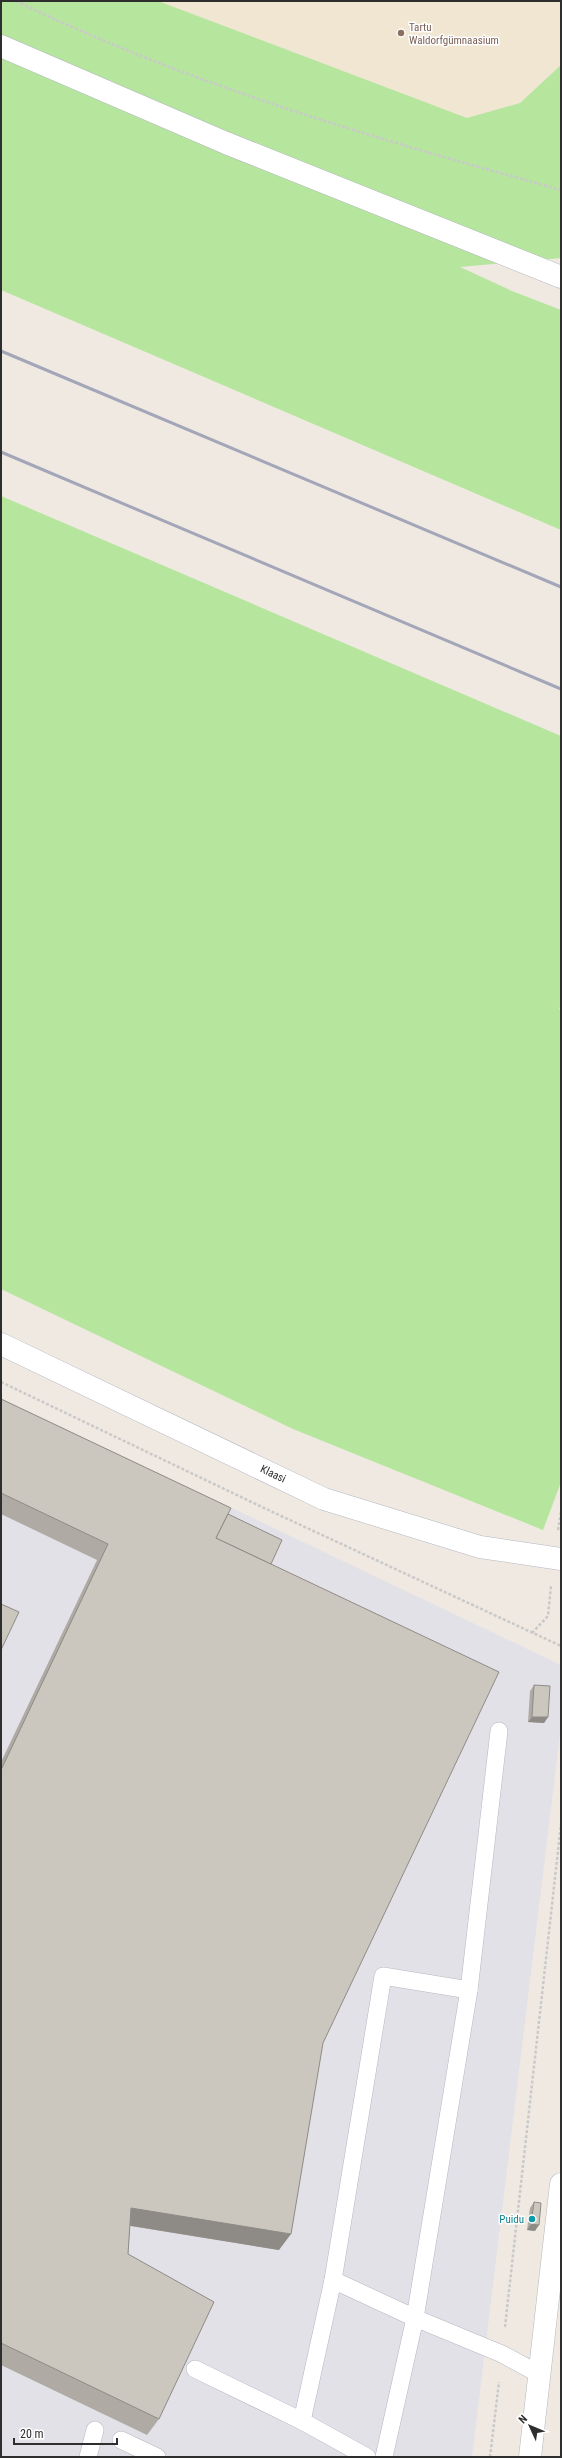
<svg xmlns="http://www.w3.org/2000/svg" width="562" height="2458" viewBox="0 0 562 2458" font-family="'Roboto Condensed',sans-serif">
<rect width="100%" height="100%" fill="#efe9e1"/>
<path fill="#e3e1e8" d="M1,1398L561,1665V1726L472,2457H1Z"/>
<path fill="#f0e6d1" d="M158,1H561V65L520,103L467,118Z"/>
<g fill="#b6e59e">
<path d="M1,1H158L467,118L520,103L561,65V258L460,267L512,291L561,310V530L1,290Z"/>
<path d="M1,496L561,736V1009L558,1007L561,1011V1482L543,1530L293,1429L1,1289Z"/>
</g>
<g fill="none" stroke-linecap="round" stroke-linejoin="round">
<defs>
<g id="service">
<path d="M469,1990L499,1731"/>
<path d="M333,2280L302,2421L367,2457"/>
<path d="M195,2369L302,2421"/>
<path d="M121,2440L157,2457"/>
<path d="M88,2457L95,2430"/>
<path d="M384,2457L415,2318L469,1990L383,1976L333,2280L415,2318L502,2354L539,2374"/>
</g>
<g id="minor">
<path d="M1,46L226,143L561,277"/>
<path d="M1,1344L324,1499L480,1547L561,1559"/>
<path d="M530,2457L561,2184"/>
</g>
</defs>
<use href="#service" stroke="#b4b7c1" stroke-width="18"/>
<use href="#minor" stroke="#b4b7c1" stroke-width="23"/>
<g stroke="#c9c9c9" stroke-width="2.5" stroke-dasharray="3 2" stroke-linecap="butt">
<path d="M16,1C192,86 374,138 561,190"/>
<path d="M1,1382L264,1508L561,1646"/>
<path d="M558,1530L561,1512"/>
<path d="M532,1633L548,1616L551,1586"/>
<path d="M505,2327L561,1824"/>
<path d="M490,2457L499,2382"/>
</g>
<use href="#service" stroke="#fff" stroke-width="17"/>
<use href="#minor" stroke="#fff" stroke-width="22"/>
<g stroke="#a3a6b8" stroke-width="3">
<path d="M1,351L561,587"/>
<path d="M1,452L561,689"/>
</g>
</g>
<g fill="#afaba4">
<path d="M1,1399L228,1514L271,1564L323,2043L279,2250L130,2226L128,2254L159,2419L147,2435L1,2365V1762L97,1560L1,1514Z"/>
<path d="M534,1685L548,1717L544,1723L528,1722L530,1691Z"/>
<path d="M534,2202L535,2231L527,2230L530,2208Z"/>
</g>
<g fill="#8e8b86">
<path d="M532,1717H548L544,1723L528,1722Z"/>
<path d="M131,2208L291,2234L279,2250L120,2224Z"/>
<path d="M531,2224L539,2225L535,2231L527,2230Z"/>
</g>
<g fill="#cbc7bf" stroke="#8e8b86">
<path d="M1,1399L231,1508L216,1538L499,1672L323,2043L291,2234L131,2208L128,2254L214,2302L159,2419L1,2343V1770L108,1544L1,1493Z"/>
<path d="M228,1514L282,1540L271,1564L216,1538Z"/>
<path d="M1,1604L19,1612L1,1650Z"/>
<path d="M534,1685L550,1686L548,1717H532Z"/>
<path d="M534,2202L541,2203L539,2225L531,2224Z"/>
</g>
<circle fill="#8d6e63" stroke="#fff" stroke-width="1.5" cx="401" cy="33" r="4"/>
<circle fill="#0f9aa8" stroke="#fff" stroke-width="1.5" cx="532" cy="2219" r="4"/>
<g text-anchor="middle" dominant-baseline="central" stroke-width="3" stroke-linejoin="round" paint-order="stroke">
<g font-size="11" fill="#785e54" stroke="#fff" text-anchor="start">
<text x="409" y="27">Tartu<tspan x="409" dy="13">Waldorfgümnaasium</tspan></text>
</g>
<g font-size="11" fill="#2e2e2e" stroke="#fff">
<text transform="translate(273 1474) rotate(25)">Klaasi</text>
</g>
<g font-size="11" fill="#0d838f" stroke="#fff" text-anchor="end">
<text x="524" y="2219">Puidu</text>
</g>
</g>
<rect width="562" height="2458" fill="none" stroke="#2e2e2e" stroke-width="4"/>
<g transform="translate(530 2426) rotate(314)" stroke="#ffffff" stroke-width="3" paint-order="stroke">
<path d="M0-3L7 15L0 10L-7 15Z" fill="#2e2e2e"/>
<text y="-6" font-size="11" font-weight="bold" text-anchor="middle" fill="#2e2e2e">N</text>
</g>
<path d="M14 2438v6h103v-6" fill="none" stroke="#2e2e2e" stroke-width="2"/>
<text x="20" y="2438" font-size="12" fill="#2e2e2e" stroke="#ffffff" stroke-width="3" paint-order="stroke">20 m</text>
</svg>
